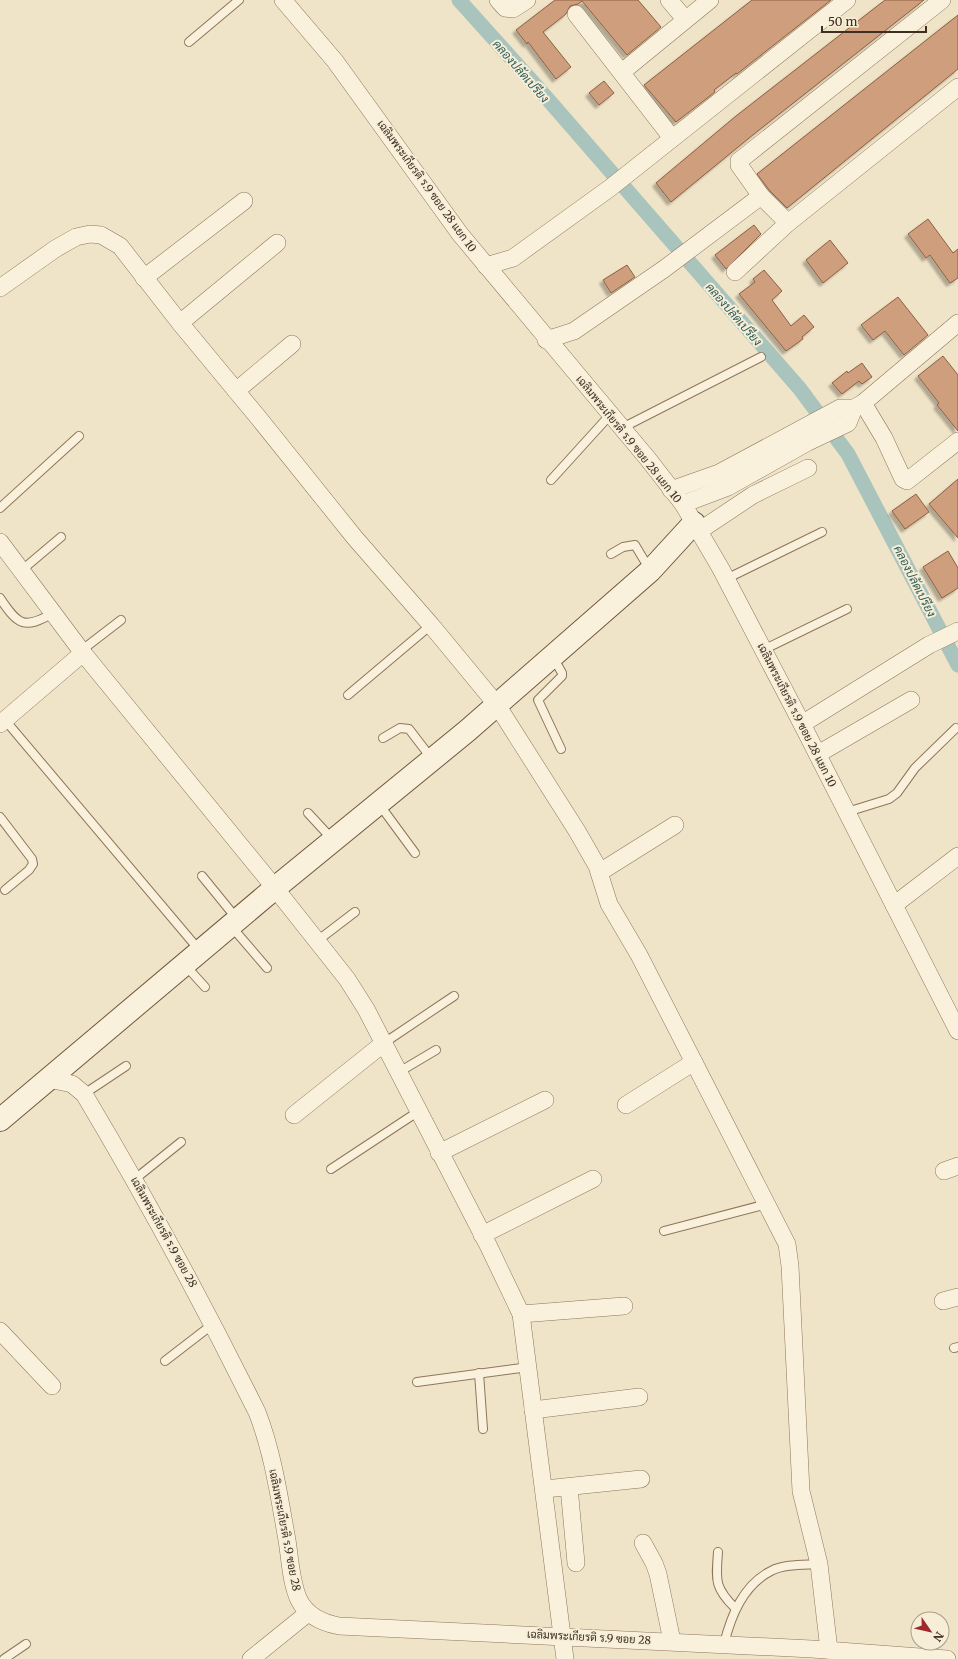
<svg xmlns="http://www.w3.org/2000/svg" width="958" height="1659" viewBox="0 0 958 1659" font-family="Merriweather,Sarabun,serif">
<defs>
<filter id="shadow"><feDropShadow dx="-3.5" dy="3.5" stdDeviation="1" flood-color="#0004"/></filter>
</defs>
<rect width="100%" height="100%" fill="#f0e4c8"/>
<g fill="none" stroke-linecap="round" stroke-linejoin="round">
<path stroke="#a9c4bc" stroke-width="15" d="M459,0L538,88L800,389L848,454L958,665"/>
</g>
<g fill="#cf9f7d" stroke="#8d5f41" filter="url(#shadow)">
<path d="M555,0H638L661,27L627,55L582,1L578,4L570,6L566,14L543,32L571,67L556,79L528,42L527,44L516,30Z"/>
<path d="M752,0H831L756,59L737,74L736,73L714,90L715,92L676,122L644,85Z"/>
<path d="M885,0H924L754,134L671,202L656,183L736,116Z"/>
<path d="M958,15V69L787,208L770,191L757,174Z"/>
<path d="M604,81L614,93L599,105L589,93Z"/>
<path d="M928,219L953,253L958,249V278L950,283L930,255L926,258L908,234Z"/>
<path d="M754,225L761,234L726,269L715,255Z"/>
<path d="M830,240L848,263L823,283L806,260Z"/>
<path d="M627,265L635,277L611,293L603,280Z"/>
<path d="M764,270L782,291L772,300L791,326L804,315L814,327L802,337L803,339L786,351L739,294L755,282L753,279Z"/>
<path d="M898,297L928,335L904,355L885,331L873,340L861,325Z"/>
<path d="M943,356L958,375V431L937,405L939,403L918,376Z"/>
<path d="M862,363L872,377L862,384L859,381L842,394L832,383L847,371L848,373Z"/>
<path d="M958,479V538L929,504Z"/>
<path d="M916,494L929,512L905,529L892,511Z"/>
<path d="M948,551L958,568V588L942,598L923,567Z"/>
</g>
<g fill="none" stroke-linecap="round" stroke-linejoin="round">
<defs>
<g id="lane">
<path d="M189,42L239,0"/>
<path d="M622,428L761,357"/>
<path d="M551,480L610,415"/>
<path d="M0,508L79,436"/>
<path d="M611,554L623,547L635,545L650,570"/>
<path d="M22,570L61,537"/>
<path d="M726,579L822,532"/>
<path d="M0,598C18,625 24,630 53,613"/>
<path d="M82,650L121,620"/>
<path d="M763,650L847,609"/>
<path d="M553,657L562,673V676L538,700L561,749"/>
<path d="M348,695L431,625"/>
<path d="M5,720L200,951"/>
<path d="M383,738L400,728L409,729L432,759"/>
<path d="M379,804L415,853"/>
<path d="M847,812L889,799L897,793L915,768L956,728"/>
<path d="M308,813L333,840"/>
<path d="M0,817L32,859L33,864L29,870L5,890"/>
<path d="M202,876L237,919"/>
<path d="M231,926L267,968"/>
<path d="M317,941L355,912"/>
<path d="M185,965L205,987"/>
<path d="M384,1043L454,996"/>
<path d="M399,1072L436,1050"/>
<path d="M84,1094L126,1066"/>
<path d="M331,1169L419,1111"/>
<path d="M135,1179L181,1142"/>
<path d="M664,1231L767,1204"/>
<path d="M954,1348L958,1347"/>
<path d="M165,1361L213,1324"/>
<path d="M479,1373L483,1429"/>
<path d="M417,1382L529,1367"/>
<path d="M718,1552C716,1580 714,1587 735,1608"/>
<path d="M724,1644C731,1616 743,1585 771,1571C784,1564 804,1565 819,1564"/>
<path d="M4,1659L26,1644"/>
</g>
<g id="street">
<path d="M283,0L335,61L460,234L648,459L683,504L721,569L802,724L958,1031"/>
<path d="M498,0L505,8L513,9L527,0"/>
<path d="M669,0L685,19"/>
<path d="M942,0L739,161V165L761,196L788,223L958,87"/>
<path d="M576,14L672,138"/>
<path d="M622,72L710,0"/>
<path d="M486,266L513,258L610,188L847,0"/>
<path d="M735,272L788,223"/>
<path d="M144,278L244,201"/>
<path d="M0,288L55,249L76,237L90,234L101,235L120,246L180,323L257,416L355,538L431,625L497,705L577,831L597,866L609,904L639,955L787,1244L790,1266L801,1491L819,1564L829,1650"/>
<path d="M180,323L277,243"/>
<path d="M546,340L574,331L664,269L761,196"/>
<path d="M236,391L292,344"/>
<path d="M863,403L884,438L903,479L907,481L958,441"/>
<path d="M671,490L719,473L840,408H854L863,403L958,323"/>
<path d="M683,504L728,487L808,442L848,423L854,408"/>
<path d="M699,531L753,495L808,468"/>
<path d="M0,542L83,653L275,888L347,979L366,1009L488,1245L521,1314L565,1659"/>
<path d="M0,724L83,653"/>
<path d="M802,724L929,645L958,631"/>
<path d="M818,754L911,700"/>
<path d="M600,872L675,825"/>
<path d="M894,905L958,856"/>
<path d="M49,1079L72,1084L84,1094C146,1198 203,1303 257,1412C273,1453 279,1496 287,1540C290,1559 291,1583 299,1600C307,1616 323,1623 339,1626L812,1649L947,1659"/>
<path d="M626,1105L694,1062"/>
<path d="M294,1115L384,1043"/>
<path d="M439,1153L545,1100"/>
<path d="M944,1171L958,1166"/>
<path d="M482,1235L593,1179"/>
<path d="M943,1301L958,1297"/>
<path d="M521,1314L624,1306"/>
<path d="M0,1331L52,1386"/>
<path d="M533,1410L639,1397"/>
<path d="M569,1487L576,1563"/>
<path d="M545,1489L641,1479"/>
<path d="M643,1543L654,1563L658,1574L672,1641"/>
<path d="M251,1659L308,1613"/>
</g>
<path id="secondary" d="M0,1120L275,888L467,731L650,571L694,523"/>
</defs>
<use href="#lane" stroke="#8d765c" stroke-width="10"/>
<use href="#street" stroke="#8d765c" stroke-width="18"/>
<use href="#secondary" stroke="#6f573f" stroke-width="24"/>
<use href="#lane" stroke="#faf1dc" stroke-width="8"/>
<use href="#street" stroke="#faf1dc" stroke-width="17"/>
<use href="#secondary" stroke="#faf1dc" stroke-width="22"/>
</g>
<g text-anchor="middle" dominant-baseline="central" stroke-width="4" stroke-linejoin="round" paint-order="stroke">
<g font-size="11" fill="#3d2e20" stroke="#f7eed8">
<text transform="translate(427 186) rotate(54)">เฉลิมพระเกียรติ ร.9 ซอย 28 แยก 10</text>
<text transform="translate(629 439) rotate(51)">เฉลิมพระเกียรติ ร.9 ซอย 28 แยก 10</text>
<text transform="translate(797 715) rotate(63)">เฉลิมพระเกียรติ ร.9 ซอย 28 แยก 10</text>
<text transform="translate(164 1232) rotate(61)">เฉลิมพระเกียรติ ร.9 ซอย 28</text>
<text transform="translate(285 1530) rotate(79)">เฉลิมพระเกียรติ ร.9 ซอย 28</text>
<text transform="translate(589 1637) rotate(3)">เฉลิมพระเกียรติ ร.9 ซอย 28</text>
</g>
<g font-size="12" font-style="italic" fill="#2f5d5a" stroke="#f7eed8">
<text transform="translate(521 71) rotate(49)">คลองปลัดเปรียง</text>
<text transform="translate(734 314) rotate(49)">คลองปลัดเปรียง</text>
<text transform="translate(915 581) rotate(63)">คลองปลัดเปรียง</text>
</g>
</g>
<g transform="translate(930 1631) rotate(124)"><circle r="19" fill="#f7eed8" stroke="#ada18e"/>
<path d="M0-3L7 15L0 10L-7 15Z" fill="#9e2a2b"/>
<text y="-6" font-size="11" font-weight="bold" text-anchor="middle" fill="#3d2e20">N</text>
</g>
<path d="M822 26v6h104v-6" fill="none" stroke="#3d2e20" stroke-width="2"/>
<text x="828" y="26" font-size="12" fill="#3d2e20" stroke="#f7eed8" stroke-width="3" paint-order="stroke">50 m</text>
</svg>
